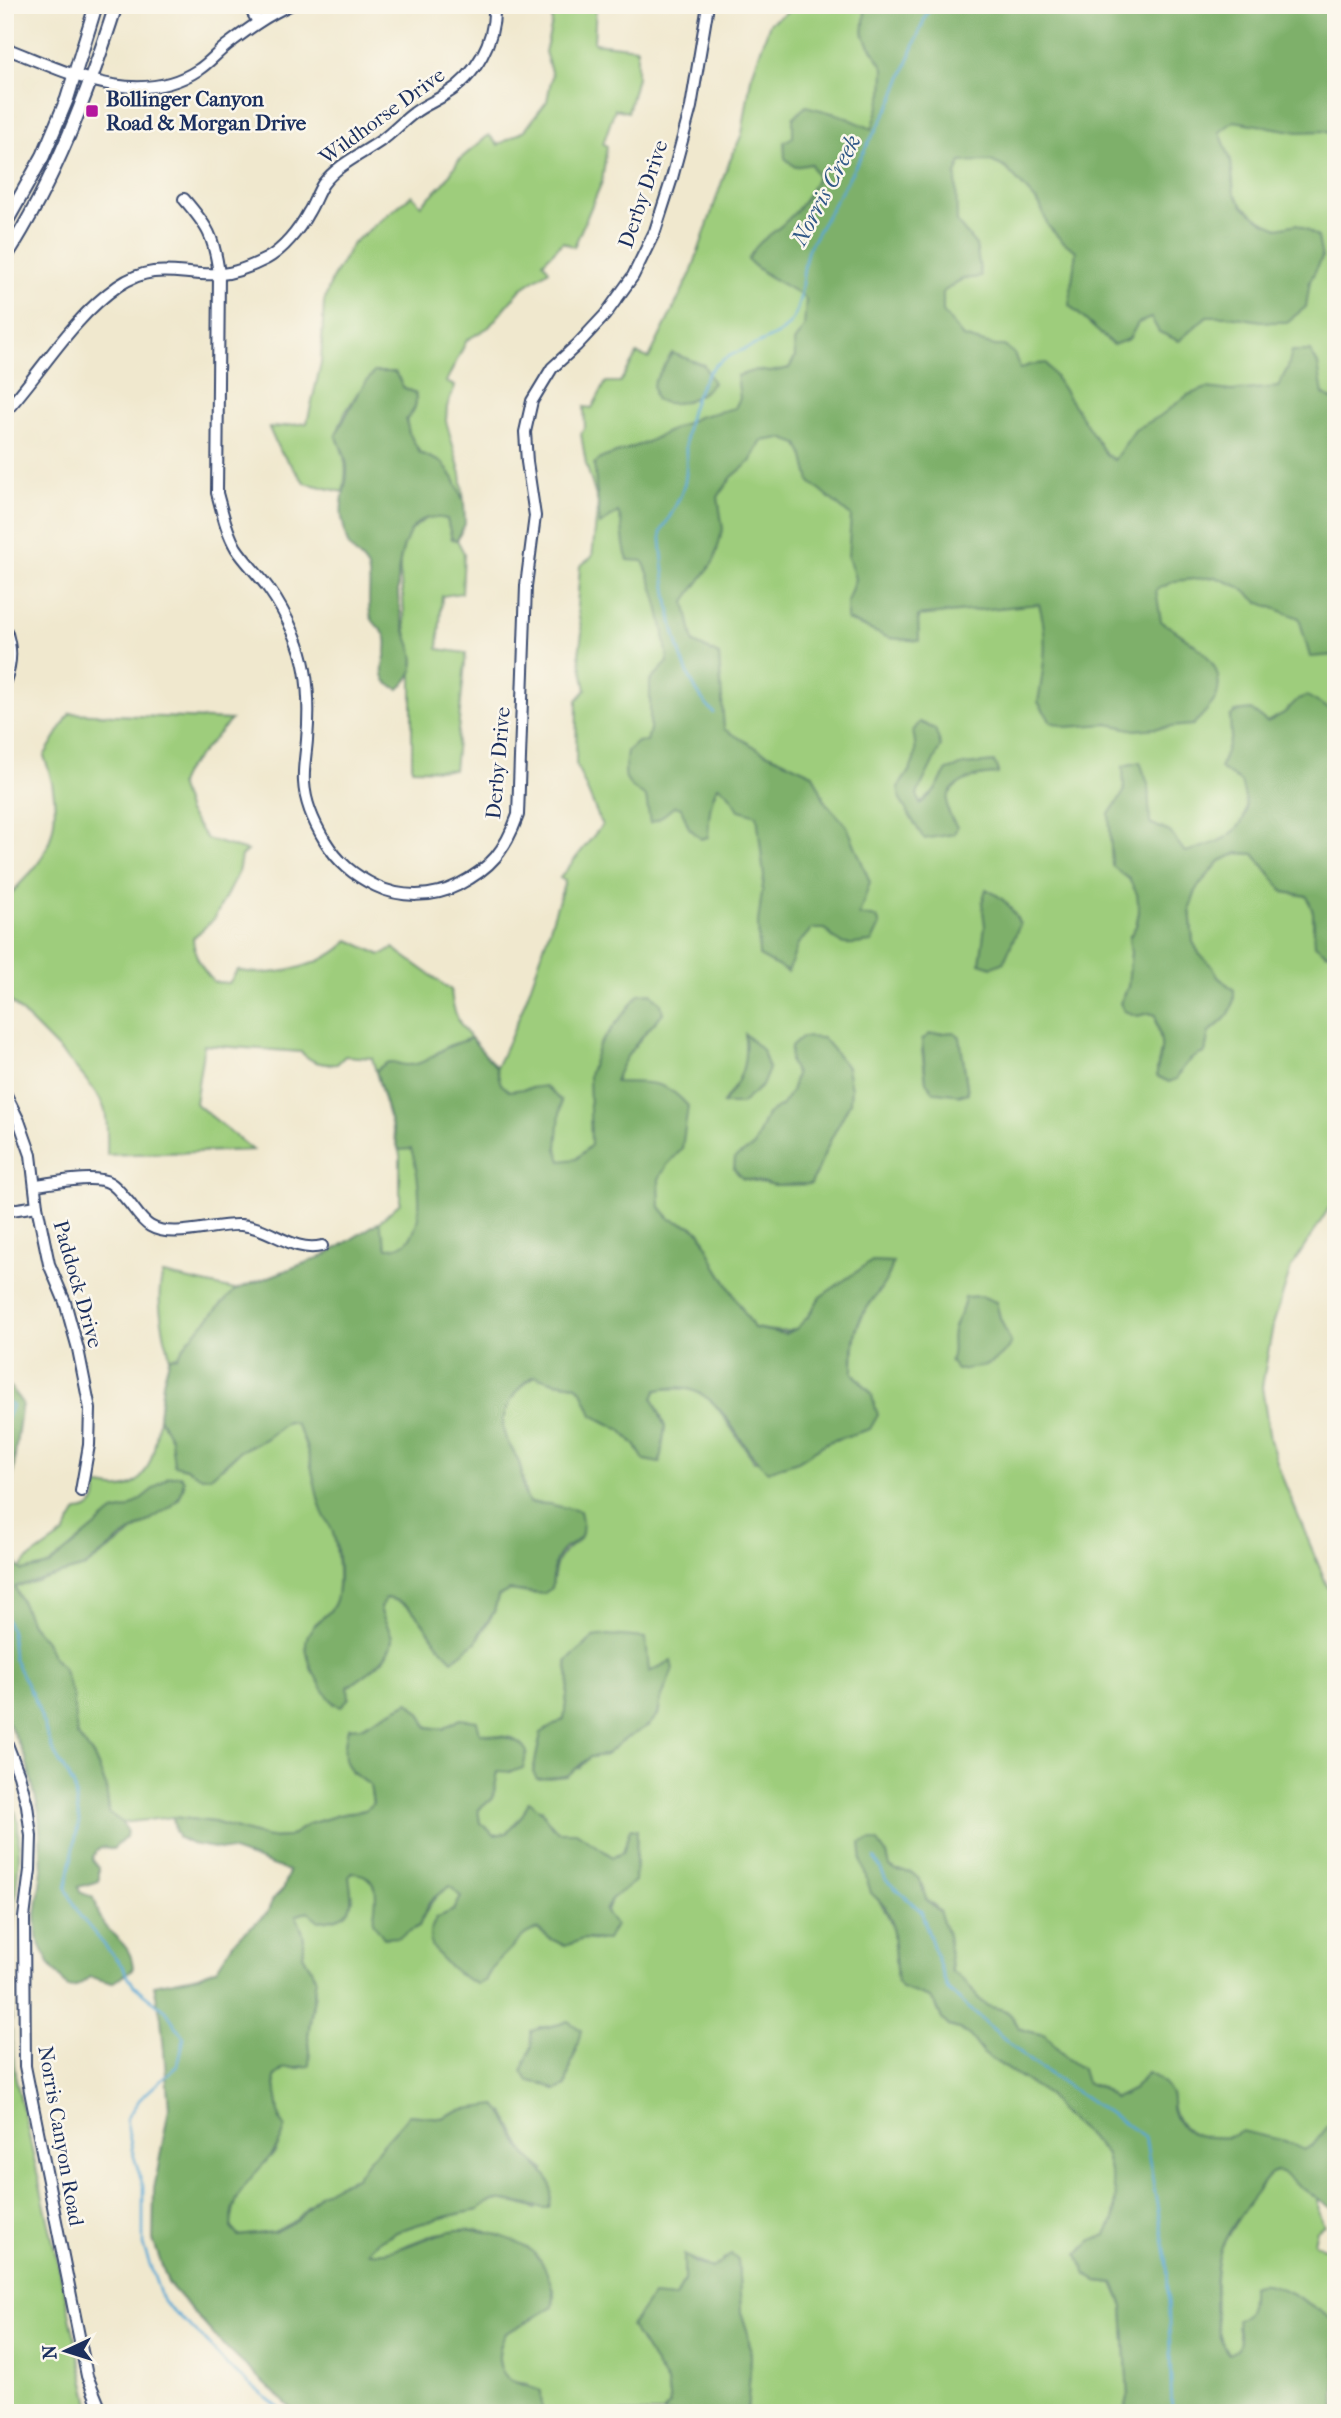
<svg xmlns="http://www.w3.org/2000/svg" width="1341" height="2418" viewBox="0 0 1341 2418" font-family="'IM FELL French Canon',serif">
<rect width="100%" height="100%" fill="#fbf7ec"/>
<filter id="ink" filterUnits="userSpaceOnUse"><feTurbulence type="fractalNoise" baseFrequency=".0143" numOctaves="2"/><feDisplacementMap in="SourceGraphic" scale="14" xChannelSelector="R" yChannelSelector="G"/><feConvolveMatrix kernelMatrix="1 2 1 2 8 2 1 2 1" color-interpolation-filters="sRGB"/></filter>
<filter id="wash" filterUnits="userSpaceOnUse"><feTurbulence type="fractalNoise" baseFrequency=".00686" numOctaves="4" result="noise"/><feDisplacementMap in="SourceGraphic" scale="28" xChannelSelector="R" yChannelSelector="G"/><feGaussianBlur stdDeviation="1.57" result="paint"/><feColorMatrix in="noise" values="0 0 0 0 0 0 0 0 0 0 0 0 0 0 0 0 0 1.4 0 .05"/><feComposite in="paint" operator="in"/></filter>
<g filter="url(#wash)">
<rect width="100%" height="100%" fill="#f0e8ce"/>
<g fill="#9ecd7b" stroke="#5c7e6c" stroke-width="2" fill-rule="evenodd">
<path d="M552,5H596L594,43L637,48V77L628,112L615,109L603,144L607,146L602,182L574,247L563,242L543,262L549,270L521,289L489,327L467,340L446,382L455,386L447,407L446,421L461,474L464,502L454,479L443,463L420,453L409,433L406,420C414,411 418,405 415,393L403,387L399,378L358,392L345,413L336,435C346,458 348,467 343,492L305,483L278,448L269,428L307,423L321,363L324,302L332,279L353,243L412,195L421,205L444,183L459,160L489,135L498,145L525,130L547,101L552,75L545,52L552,23Z"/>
<path d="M798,5H1336V780L1139,912L1136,926L1129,938L1131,952L1128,987L1123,995L1149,1013L1156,1015C1156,1025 1160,1033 1161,1042C1163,1055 1156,1063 1157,1076L1169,1082L1194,1056L1205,1053L1209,1032C1226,1019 1235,1012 1234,990L1218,977L1213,967L1200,955L1193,942L1190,908L1197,888L1220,861L1238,853L1254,854L1284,892L1307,896L1313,912V931L1326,953L1336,955V1197L1291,1268L1273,1325L1262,1387L1270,1440L1282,1477L1329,1590L1331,1646L1336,1677V2116L1313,2145L1304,2150L1285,2141L1201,2137C1179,2130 1173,2116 1171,2094L1147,2073L1134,2089L1114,2099L1101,2087L1086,2083L1081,2069L1066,2058L1046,2035C1037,2033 1026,2033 1019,2027C1014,2021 1012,2013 1004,2010C997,2007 990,2009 983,2003C970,1991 969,1980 951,1972L948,1935L935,1905L926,1899L920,1880L912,1873L897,1871L890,1867L887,1855L871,1892C899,1920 894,1945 897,1981L901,1987L930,1998L936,2005L942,2019L949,2026L959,2029L970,2036L984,2054L1048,2095L1059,2110L1091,2138L1106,2155L1116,2196L1114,2220L1106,2235L1092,2241L1097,2281L1113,2283L1123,2306L1128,2397L1125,2413H747L751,2356L748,2333L741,2312L738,2260L712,2268L684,2255V2280L676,2298H665L639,2339L667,2383L670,2405L662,2413H540L542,2409L527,2384C523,2383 514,2383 510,2380C494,2370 498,2347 506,2333L553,2307L554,2293L544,2267L496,2235L477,2229L435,2234L386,2253L368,2252C379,2230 455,2214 479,2210C491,2192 518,2204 536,2209L544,2170L524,2152L504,2112L459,2110L442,2118L409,2115L367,2162L356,2179L337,2185L307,2207L297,2220L274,2232L238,2236L231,2228V2214L238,2194L261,2164L275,2153L285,2128L280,2120L274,2077L284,2068H301L310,2051L308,2036L315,1993L311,1968L303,1955C306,1938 303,1929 295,1915L353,1901L348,1877L351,1873H361L372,1881L378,1890L419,1926C428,1906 432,1898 450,1885L461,1897L454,1910L436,1918L430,1936L433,1946L459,1975L485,1981C494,1963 496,1963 510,1949C522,1939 522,1933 537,1929L549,1938L565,1946L583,1939L598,1941L611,1899L635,1881L637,1830L630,1829L623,1853L613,1857C585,1838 556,1844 542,1809L523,1814L507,1833L495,1835L480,1823L478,1810L493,1798L498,1771L511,1772L513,1738L480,1733L460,1719L443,1729L427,1727L420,1713L409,1702L361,1727L351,1772L370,1785L373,1804L365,1810L339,1815L309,1824L288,1837L268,1838L214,1822L173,1817L121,1823L109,1813L106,1787L100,1771L93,1755L77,1735L63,1668L51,1654L46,1641L31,1624L15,1587L85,1567L179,1499L184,1485L39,1575L11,1580L27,1560L64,1534L77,1511C93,1511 100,1500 95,1485C108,1487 120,1491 132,1485C159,1471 158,1411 163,1385C164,1376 168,1367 169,1359C170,1352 167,1344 165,1338C161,1316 156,1296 163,1274L235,1290L326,1255L379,1222L400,1203V1155L372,1058L345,1056L337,1064C322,1065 312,1063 301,1052L204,1045L195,1103L253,1150L107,1155C107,1141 108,1125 105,1111C97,1081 28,1021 5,995C5,980 2,911 6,902C12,890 25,879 34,869C61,834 59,795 44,756L70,713L231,720L185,771L179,784L188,812L207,839L247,851L241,856L238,873L214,919L193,938C194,957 202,969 214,982L229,983L238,970C270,979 326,966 349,940L381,955L393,948L451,990C453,1011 457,1022 471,1038L448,1046L425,1061L496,1067C527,1009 544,944 565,881L560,878L602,825L576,764L577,700L586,690L579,654L582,633L577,606L580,566L592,557L598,503L586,464L581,434L585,427L584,407L592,408L606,382H620L637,354L649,358L691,273L727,167L742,134L751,78L770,23ZM922,1050L963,1058L968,1093L959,1096L926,1082ZM849,1103L831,1139L811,1184L775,1185L742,1178L745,1153L754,1146ZM659,1199L660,1207L670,1219L691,1226L701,1233L716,1266L754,1328C797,1335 797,1335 820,1297L881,1290C854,1321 854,1334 853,1373L871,1393L870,1429L828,1442L798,1461H754C748,1451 741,1443 735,1434C710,1396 706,1384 656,1390L653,1398L665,1427L639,1452L636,1446L621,1430L592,1415L583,1393L576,1385L555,1382L535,1376C517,1385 497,1416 505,1436C509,1447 517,1454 520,1466C524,1479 522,1491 529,1503L549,1504L580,1539C557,1556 555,1560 552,1588L534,1594L510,1590L498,1596L494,1612L476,1642H436C423,1622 411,1601 386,1598L380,1608C382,1618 392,1631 392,1639C391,1662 363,1674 349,1687C343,1692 339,1698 334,1704L311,1669L315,1624C323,1617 333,1611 336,1600C340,1583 338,1547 332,1530C328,1519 322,1511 319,1500C312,1473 310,1447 295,1423L287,1422L265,1439L240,1451L223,1467L194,1473ZM996,1302L1000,1318L1011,1343L950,1361L955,1351L953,1332L964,1311ZM594,1637L645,1649L649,1672L671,1662L667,1686L661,1699L658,1715L649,1725L622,1741L605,1755L590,1757L579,1768L533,1772L541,1734L564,1719L569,1678L566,1662ZM539,2027H556L577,2050L569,2068L566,2086L556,2090L523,2071Z"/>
<path d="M432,516L447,519L452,539L457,540L464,553L462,593L442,596L438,649L466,653L454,770L412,769C412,738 412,708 412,677C411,672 414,667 414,662C413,652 409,645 407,636C404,624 404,610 403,598C398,563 394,533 432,516Z"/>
<path d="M5,1774L18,1822L19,1857L11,1945L12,2041L15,2075L92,2413H5Z"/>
<path d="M1279,2172L1286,2175L1318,2200L1319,2214L1324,2225L1317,2230L1314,2242L1323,2248L1336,2244V2322L1312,2306L1251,2287V2308L1237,2327L1240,2341L1238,2349L1229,2354C1212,2336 1213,2272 1221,2249C1226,2236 1259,2185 1269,2176C1272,2173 1275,2173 1279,2172Z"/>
</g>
<g fill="#7eb06b" stroke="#4c7064" stroke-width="2">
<path d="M853,5H1336V136L1324,131L1298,132L1234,121L1220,132L1231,161L1234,192L1243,206L1262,221L1278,228L1297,224L1318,237L1322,258L1310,281L1306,307L1287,322H1268L1228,316H1207L1179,341L1159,332L1151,318L1138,323L1129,339L1113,345L1069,305L1076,251L1062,241L1048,226L1040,205L1006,168L991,161L961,162L956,174L957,222L976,245L981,277L963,279L943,292V312L963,337L995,346H1004L1014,353L1020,369L1029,365L1046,363L1106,454L1114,460L1135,430L1160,416L1188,395L1207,388L1231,391L1278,387L1288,367L1292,351H1310L1318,364L1323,394L1336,402V655L1310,657L1299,618L1258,602L1240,587L1215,577L1175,581L1156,590L1161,621C1185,638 1228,659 1217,695C1214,705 1200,717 1193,725L1135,730L1108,724L1066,727L1051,722L1038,702C1044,667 1049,639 1039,604L918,616L919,641L889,638L847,620V602L855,579L848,557L851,516L810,482L804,457L798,444L781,438L762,441L750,462L732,477L718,497L723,529L714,561L685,601L694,643L719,655L724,729L762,751L813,774L826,803L847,826L870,882L859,915L877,918L880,925L872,942C846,944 843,950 825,929H812L798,944L788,972L759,956L758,922L764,877L757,815L739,810L728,793L718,786C709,802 709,819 708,837L701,839L689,828L681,808L675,806L659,819L650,823L646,797C621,782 624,778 627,751L637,742L647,741L650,729V681L668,662C664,628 657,593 643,561L628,560C621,544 625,528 618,512L600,525L594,464L602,458L645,443L698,417L735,408L740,398L737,376L756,370L770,372L789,368L795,357L794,342L804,327L806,299C787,284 764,277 748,260C757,241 767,238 782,225C799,210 808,197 817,177L811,164L795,167L785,158L784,142L793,137V118L806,106L840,115L872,129L883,93L884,68L863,35L865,11Z"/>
<path d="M672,353L704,365L713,383C700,398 674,410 655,399L653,384Z"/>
<path d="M374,372H395L403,387L415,393C418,405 414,411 406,420L409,433L420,453L443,463L454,479L464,502L465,524L457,540L452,539L447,519C429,515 417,518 408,536C394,565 396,601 405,631C409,643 416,654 413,667C412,677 406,682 399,689C369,679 390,660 386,639C385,630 374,626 371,617C366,604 372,584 368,569C364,558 352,554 348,544C345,537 344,526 342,518C339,501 347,487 347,470C347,458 341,446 336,435L358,393Z"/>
<path d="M1307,696L1336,713V955L1326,953L1315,945L1313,912L1307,896L1284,892L1254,854L1238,853L1220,861L1197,888L1190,908L1193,942L1200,955L1213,967L1218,977L1234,990C1235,1013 1226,1019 1209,1032L1205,1053C1190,1057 1184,1065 1177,1079L1169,1082L1157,1076C1156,1064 1163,1054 1161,1042C1160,1033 1156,1025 1156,1015L1149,1013L1138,1016L1124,1011L1120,1003L1128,987L1131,952L1129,938L1136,926L1139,912L1137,894L1129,879L1112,866L1109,814L1124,792L1123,766L1140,762L1148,784L1150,823L1170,832L1185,852C1208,846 1241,838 1246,810C1247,802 1243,790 1241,782L1220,768L1231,737L1230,717L1235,712L1251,710L1267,722L1284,713L1298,699Z"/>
<path d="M920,722L935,729L941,746L917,794L920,804L933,793L947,770L964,765L994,762L998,768V774C966,775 929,790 957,827L954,834L924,839L900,800L898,787C914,766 919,757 913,731Z"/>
<path d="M986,889C1004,898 1011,906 1020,924L1004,962L992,967L980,963L985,926L982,903Z"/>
<path d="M651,993L661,1004L663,1013C644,1035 623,1055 615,1082C648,1083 664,1078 688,1106L682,1149L667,1165L659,1179L660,1207L670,1219L691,1226L701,1233L716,1266L754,1328L785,1334L796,1329L809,1316L820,1297L872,1261L893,1262C888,1287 867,1301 858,1324C852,1339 853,1356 853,1373L871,1393L878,1415L870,1429L828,1442L798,1461L768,1471C735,1445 727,1396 684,1388C676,1386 665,1389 657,1390L653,1398L665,1427L660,1463L644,1460L636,1446L621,1430L592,1415L583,1393L576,1385L555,1382L535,1376C517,1385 497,1416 505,1436C509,1447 517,1454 520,1466C524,1480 521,1491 529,1503L549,1504L580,1511C590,1553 568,1534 556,1560C553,1568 553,1579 552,1588L543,1594L510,1590L498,1596L494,1612L481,1631L476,1642L452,1660C446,1654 439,1647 434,1639C421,1620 411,1601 386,1598L380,1608C382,1618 392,1632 392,1639C391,1660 363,1676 348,1687L349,1698L341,1707C325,1700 305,1661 306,1643C307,1623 331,1618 336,1600C341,1580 339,1549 332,1530C329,1523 324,1517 322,1511C311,1481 313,1450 295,1423L287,1422L265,1439L240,1451L212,1476L202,1477L186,1468L174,1465L171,1439L159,1417L163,1382L170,1357L178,1356L188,1340L235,1290L326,1255L379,1222L387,1248C431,1250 420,1175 411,1149L399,1150L376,1071C395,1052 396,1070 416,1064C429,1061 438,1051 450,1046C457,1043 464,1041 471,1038L496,1067L501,1084L509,1091L545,1086L561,1101L557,1148L561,1161L576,1159L591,1145L589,1075L599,1045L639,994Z"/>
<path d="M954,1032L960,1037L968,1093C957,1097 946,1092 934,1092L926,1082L922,1040L930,1034Z"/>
<path d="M745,1034L763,1051L769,1069L762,1086L741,1104H722C742,1078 747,1068 745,1034Z"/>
<path d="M802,1037L823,1038L847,1067L851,1088L850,1103L831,1139L811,1184L775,1185L742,1178L734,1169L735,1158L754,1146L767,1114L781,1106L791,1092L796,1074L790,1062L791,1047Z"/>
<path d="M981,1296L996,1302L1000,1318L1011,1343C998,1366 982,1367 957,1370L950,1361C956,1348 950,1343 953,1331C956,1317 963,1314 965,1297Z"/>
<path d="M5,1380L22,1403C17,1435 0,1555 22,1571L49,1565L113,1512L127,1509L137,1502L168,1477L180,1475L184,1480L181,1494L172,1506L120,1539L85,1567L15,1587L31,1624L46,1641L51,1654L63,1668L73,1696L77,1735L93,1755L100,1771L106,1787L109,1813L120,1821L127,1830L126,1837L113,1849C102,1845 97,1848 92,1859L99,1868V1881L78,1887L80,1892C81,1893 90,1896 91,1896C98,1901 96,1910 100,1917C110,1939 132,1941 133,1969L112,1983L91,1977L75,1987L68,1988L50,1965L37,1937L36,1915L42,1869L39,1812L26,1759L5,1716Z"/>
<path d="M608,1635L646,1638L649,1672L671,1661L673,1669L661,1699L658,1715L649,1725L622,1741L605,1755L590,1757L567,1776L537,1779L533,1772L541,1733L564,1719L569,1678L566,1662L594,1637Z"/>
<path d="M409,1702L420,1713L427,1727L443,1729L460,1719L477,1721L480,1733C497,1738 518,1734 527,1752L523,1768L511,1772L498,1771L493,1798L478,1810L480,1823L495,1835L507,1833L523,1814L529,1801C543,1810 547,1821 558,1832H576L613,1857L623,1853L630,1829L637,1830L635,1881L611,1899L605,1911L615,1925L607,1940L583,1939L565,1946L549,1938L538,1929C522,1933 522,1939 510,1949C496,1963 494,1963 485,1981L476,1984C461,1977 429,1954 430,1935C430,1930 434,1923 436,1918L454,1910L461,1897L450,1886L436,1896L428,1904L419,1926L399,1937L384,1938L373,1922C376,1900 384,1874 351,1873L349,1877C354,1908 354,1918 319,1921L308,1912L296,1915C302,1929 306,1938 303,1955L316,1978L308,2036L310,2051L309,2066L284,2068L274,2077L280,2120L285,2128C275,2170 233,2174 231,2228L238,2236L274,2232L297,2220L319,2195L337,2185L356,2178L367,2162L409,2115L442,2118L459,2110L496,2105C510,2118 512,2137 524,2152C541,2175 558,2172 549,2208C528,2209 493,2190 479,2210C455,2214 379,2230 368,2252C399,2256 426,2234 457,2230C478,2227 510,2237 529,2249C546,2261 555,2288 553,2307L506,2333C498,2347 494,2367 509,2379C515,2384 532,2387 541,2391L542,2409L540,2413H296L219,2341L168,2283L153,2240L154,2189L169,2108L161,2018L154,1985L199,1976L217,1968L234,1942L267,1913L273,1899L284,1888L289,1871L233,1851L191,1844L179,1838L175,1831L173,1817L214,1822L268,1838L288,1837L309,1824L339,1815L365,1810L373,1803L370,1785C342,1766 341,1761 348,1728L361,1727Z"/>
<path d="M871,1840L878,1842L887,1855L890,1867L897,1871L912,1873L920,1880L926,1899L939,1911L948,1935L951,1972C969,1980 970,1991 983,2003C990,2009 997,2007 1004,2010C1012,2013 1014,2021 1019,2027C1026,2033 1037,2033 1046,2035L1066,2058L1082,2069L1086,2083L1101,2087L1114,2099L1134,2089L1147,2073C1155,2075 1168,2086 1171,2095C1173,2099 1171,2106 1173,2111C1178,2130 1194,2136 1211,2137C1225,2138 1231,2138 1242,2131L1285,2141L1304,2150L1313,2145L1336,2116V2210C1319,2205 1287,2172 1278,2172C1268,2172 1261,2187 1256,2194C1245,2208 1227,2232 1221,2249C1213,2273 1211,2335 1229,2354L1238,2349L1240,2341L1237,2320C1253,2312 1251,2302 1251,2286C1274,2275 1316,2309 1336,2322V2407L1333,2413H1125L1128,2397L1123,2306L1114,2283L1097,2281L1086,2275L1078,2254L1092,2241L1106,2235L1114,2220L1116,2196L1106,2155L1091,2138L1059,2110L1048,2095L984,2054L970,2036L959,2029L949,2026L942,2019L936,2005L930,1998L901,1988L897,1982L892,1923L885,1906L871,1893L862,1863L860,1843Z"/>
<path d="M568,2021L581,2030C577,2049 569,2067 566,2086L556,2090L544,2084L528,2081L522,2071L532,2046L531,2031C544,2026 556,2027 568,2021Z"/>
<path d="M684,2255L697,2263L712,2268L731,2255L738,2259L741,2312L748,2333L751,2356L747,2413H662L670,2404L667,2383L631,2326L652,2296L676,2298L684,2280Z"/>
</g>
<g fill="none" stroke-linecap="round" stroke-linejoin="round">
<g stroke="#59a7d3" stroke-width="2.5">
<path d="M714,713C675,676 665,592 661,539V532C668,519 678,504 683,489C689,472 685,454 686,436C688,415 697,388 710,371C729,346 782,345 794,317C804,296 801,270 808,249L893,100L926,15L935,5"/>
<path d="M5,1401L12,1405L5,1423"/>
<path d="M5,1615L11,1632L13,1658L36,1702L52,1749L74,1786L79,1821L66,1888L80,1916L123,1967L134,1986L166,2011L184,2038L178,2065L140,2099L126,2119L132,2150L143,2186V2245L163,2302L204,2339L227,2366L285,2413"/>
<path d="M875,1858L886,1880L921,1911L948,1990L1030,2061L1145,2137L1167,2261L1172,2413"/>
</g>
</g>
</g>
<g filter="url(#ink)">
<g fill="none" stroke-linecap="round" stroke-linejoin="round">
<defs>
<g id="minor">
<path d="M248,5L258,22"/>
<path d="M5,48C65,71 137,110 198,70C209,63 217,53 227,45C247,30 267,15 290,5"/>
<path d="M184,199C208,227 214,236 219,274L217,493C222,511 226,531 236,548C246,563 259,575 269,589C279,603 288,620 295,636C309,668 310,705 307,740C306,754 303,768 304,782C305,804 314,823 325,841C338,862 353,875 376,886C400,898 433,898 458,885C491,868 505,851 518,815L526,586L535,516L527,462L525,432L532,401L552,368L577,345L605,315L633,276L655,231L672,178L691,107L708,5"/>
<path d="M5,412C43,370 71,319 118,286C156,260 182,277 221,274C236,273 252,266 266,259C283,250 299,230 308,213C314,204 317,193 323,184C338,164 362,154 382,140C393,132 403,121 414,113C424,105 436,101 446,94C476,76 496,40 494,5"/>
<path d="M5,628C12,647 12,662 5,681"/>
<path d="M5,1093L19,1121L31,1155L37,1206L49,1264L65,1302L78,1349L90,1409L89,1445L81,1491"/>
<path d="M35,1185C53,1183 95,1174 110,1183C115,1186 121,1193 125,1198C133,1206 140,1220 150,1226C173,1240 216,1223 241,1225C271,1227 292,1253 322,1246"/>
<path d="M5,1211L37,1206"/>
<path d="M5,1739L19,1775L27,1805L31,1836L30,1870L24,1918L25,2066L87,2376L102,2413"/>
</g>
<g id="major">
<path d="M5,224L43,156L67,99L96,5"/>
<path d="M5,258C55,180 88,93 116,5"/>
</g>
</defs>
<use href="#minor" stroke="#3b4b6f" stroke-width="14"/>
<use href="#major" stroke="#3b4b6f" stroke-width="16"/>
<use href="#minor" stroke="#fff" stroke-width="10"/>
<use href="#major" stroke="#fff" stroke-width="12"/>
</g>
</g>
<rect fill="#b5179e" stroke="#fbf7ec" stroke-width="2.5" x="85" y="104" width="14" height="14" rx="3.5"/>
<g text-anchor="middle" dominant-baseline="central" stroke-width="5" stroke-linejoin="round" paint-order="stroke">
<g font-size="21" font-weight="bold" fill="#1b2f5e" stroke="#fbf7ec" text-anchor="start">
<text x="106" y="99">Bollinger Canyon<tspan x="106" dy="24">Road &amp; Morgan Drive</tspan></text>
</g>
<g font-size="21" fill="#1b2f5e" stroke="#fbf7ec">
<text transform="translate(382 116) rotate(-36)">Wildhorse Drive</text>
<text transform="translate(643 194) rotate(-71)">Derby Drive</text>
<text transform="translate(498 763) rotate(-85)">Derby Drive</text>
<text transform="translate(78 1284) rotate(74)">Paddock Drive</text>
<text transform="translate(61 2136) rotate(80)">Norris Canyon Road</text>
</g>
<g font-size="23" font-style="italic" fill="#315987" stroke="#fbf7ec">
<text transform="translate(826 190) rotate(-62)">Norris Creek</text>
</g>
</g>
<rect width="1341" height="2418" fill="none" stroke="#fbf7ec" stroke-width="28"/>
<g transform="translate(66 2351) rotate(266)" stroke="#fbf7ec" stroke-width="5" paint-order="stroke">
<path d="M0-5L12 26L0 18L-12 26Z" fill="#1b2f5e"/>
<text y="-10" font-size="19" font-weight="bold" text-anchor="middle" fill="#1b2f5e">N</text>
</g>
</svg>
